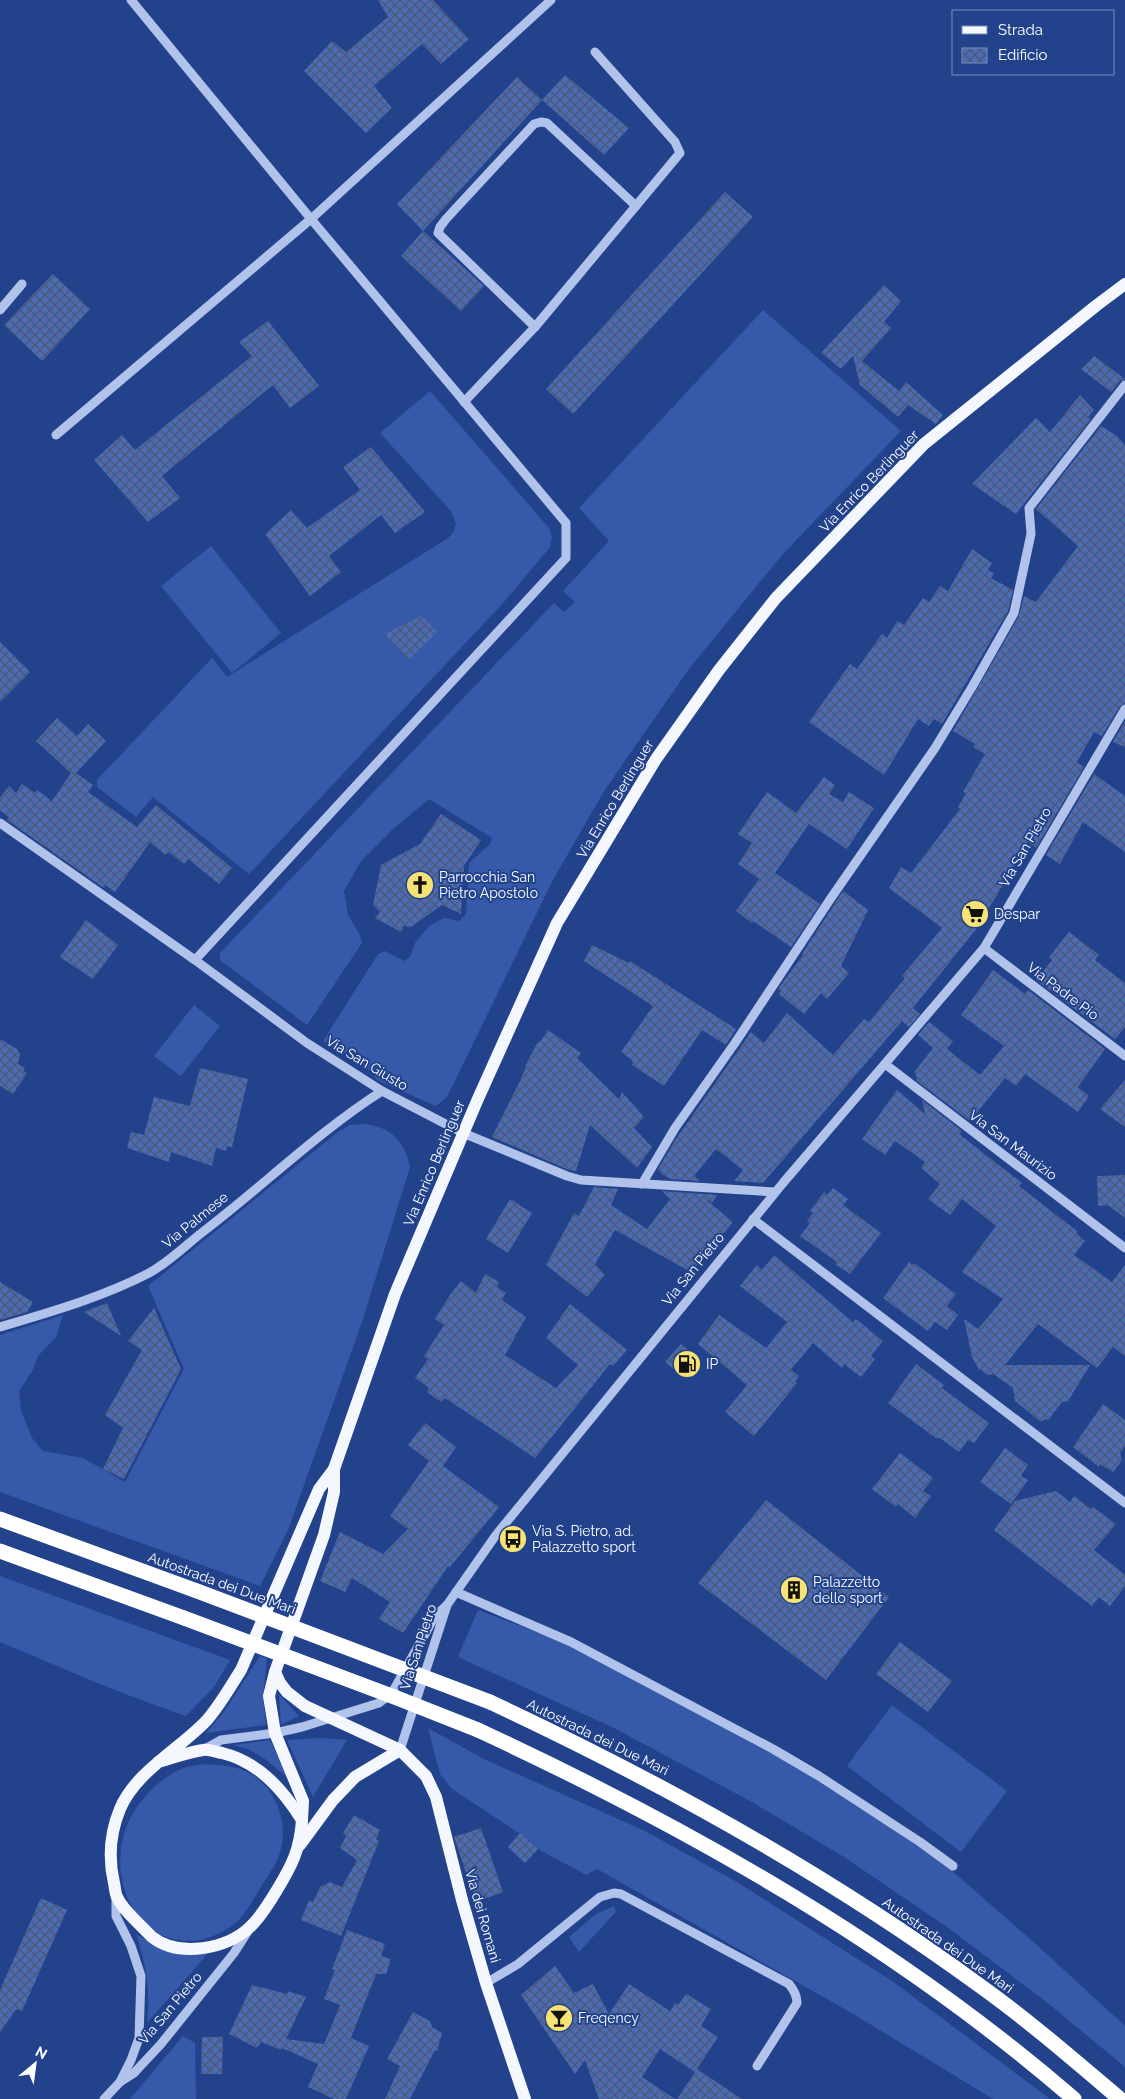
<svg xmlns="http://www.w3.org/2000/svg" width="1125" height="2099" viewBox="0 0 1125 2099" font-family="Raleway,sans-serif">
<defs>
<pattern id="building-cross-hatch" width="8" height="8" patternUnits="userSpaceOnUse" patternTransform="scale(1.25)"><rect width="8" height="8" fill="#4b6bb3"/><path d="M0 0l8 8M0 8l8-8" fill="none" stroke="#4c5875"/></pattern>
</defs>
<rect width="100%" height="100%" fill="#22428c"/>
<g fill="#365aa9">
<path d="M763,310L901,431L782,555L689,669L604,791L553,880L447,1097L436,1106L377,1080L370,1071L323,1041L378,954L385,951L404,961L410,957L415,943L429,926L444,918L459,921L466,914L469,863L490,844L492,838L429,799L393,829L361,861L344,891L348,915L360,935L362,943L307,1025L220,960V953L554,603L564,612L575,602L563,591L609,541L579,508Z"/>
<path d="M430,391L549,528L552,537L550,547L504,602L249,874L153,797L136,817L97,787V780L212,658L227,677L448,538L454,531L456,523L451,511L380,433Z"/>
<path d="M211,546L281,633L232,673L161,586Z"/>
<path d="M194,1005L220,1026L181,1076L154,1056Z"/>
<path d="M364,1124C391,1127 405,1141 410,1167L362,1322L288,1530L260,1586L0,1492V1335L63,1315L56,1337L38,1356L33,1370L19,1391L21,1411L32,1438L43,1451L83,1458L125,1482L184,1369L148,1286L338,1132L350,1125Z"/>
<path d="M0,1576L230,1660L214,1687L186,1716C123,1695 62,1668 0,1642Z"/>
<path d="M478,1610L544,1635L605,1663L756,1744L828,1785L892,1828L950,1869L1039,1947L1125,2026V2067L1049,2004L947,1927L844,1857L752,1802L614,1728L458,1657Z"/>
<path d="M260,1656L267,1658L263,1698L266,1725L206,1733L224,1712Z"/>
<path d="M279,1694L299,1716L281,1725Z"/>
<path d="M892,1705L1007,1791L961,1852L847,1766Z"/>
<path d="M428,1728L484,1759L645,1831L737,1882L892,1981L1050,2099H993L855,2015L597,1869L586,1875L538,1849L519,1833L452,1789L440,1774Z"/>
<path d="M321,1738L347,1740L313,1797L287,1740Z"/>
<path d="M270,1740L288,1778L265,1759L248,1749L233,1745Z"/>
<path d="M204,1764C219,1765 232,1765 245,1771C277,1785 291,1827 278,1858C274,1868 266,1878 261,1887C253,1899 245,1916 234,1924C210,1943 176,1948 150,1928C122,1906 113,1861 126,1828C135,1804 156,1781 179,1770C186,1766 196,1766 204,1764Z"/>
<path d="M614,1906L616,1912L612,1916L579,1952L569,1937L596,1914Z"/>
<path d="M136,1934L158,1947L210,1951L147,2023C151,1992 146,1964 136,1934Z"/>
<path d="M183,2036L195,2043L196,2099H130Z"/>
</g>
<g fill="url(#building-cross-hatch)">
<path d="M378,0H433L469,39L441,64L422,44L374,86L392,108L366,133L304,71L332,41L346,52L388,17Z"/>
<path d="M565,75L629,128L604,155L542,100Z"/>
<path d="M517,77L542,100L423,231L397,204Z"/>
<path d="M725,192L753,217L573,414L546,389Z"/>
<path d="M423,231L484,286L461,311L401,256Z"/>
<path d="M53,274L90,309L42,361L4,325Z"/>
<path d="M884,285L901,301L884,322L891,328L862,361L899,391L906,382L943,415L936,424L908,405L898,417L860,385L853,356L841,369L821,353Z"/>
<path d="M268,321L319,386L290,408L273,385L162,476L180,498L148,522L94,460L122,435L135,450L252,356L239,342Z"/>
<path d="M1094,356L1125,379L1120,381L1111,392L1081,369Z"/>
<path d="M1080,395L1094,410L1088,417L1091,419L1016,514L972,484L1036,418L1050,432Z"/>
<path d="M1101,426L1117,436L1125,445V703L1120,706L1102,736L1094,732L1077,762L1084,767L1036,848L1028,842L994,900L976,926L977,928L913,1008L920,1014L909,1027L902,1021L763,1183L734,1181L743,1170L716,1149L694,1176L700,1181L670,1179L663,1175L658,1169L674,1142L751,1032L764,1043L787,1013L833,1055L864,1019L869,1022L905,978L902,976L942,928L889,888L901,867L911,873L960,809L958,807L966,793L963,792L985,754L973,747L975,744L953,731L1019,616L1024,596L1036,602L1078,546L1036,509Z"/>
<path d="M371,447L425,512L395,533L381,515L329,556L341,572L310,596L265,534L291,510L307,528L360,490L343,467Z"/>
<path d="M972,549L992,563L988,570L994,573L991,578L1013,590L1008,611L942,724L934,719L929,726L918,719L884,775L809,722L850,664L857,669L882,634L887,638L897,621L904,625L923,598L929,602L940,586L948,591Z"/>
<path d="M422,616L437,632L409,660L384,634Z"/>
<path d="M0,642L30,672L0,702Z"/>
<path d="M57,718L77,736L88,724L106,741L76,773L93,785L88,792L137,827L156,805L232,868L219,884L188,859L184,864L169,852L165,855L150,842L115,892L105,885L104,888L7,820L9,817L0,811V798L9,786L16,793L22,784L35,793L37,790L52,801L71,773L36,741Z"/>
<path d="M1125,721V747L1113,742Z"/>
<path d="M1094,774L1125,796V852L1083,822L1060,864L1046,855Z"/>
<path d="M824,777L835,785L829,794L843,802L849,792L874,808L847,849L809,824L775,873L820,904L791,947L753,921L752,923L736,911L759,879L738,864L752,843L738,834L767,792L796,813Z"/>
<path d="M441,814L481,840L464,866L461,914L442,905L411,927L404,926L401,932L375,918L380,912L373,905L381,865L420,844Z"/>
<path d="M843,891L868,910L841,966L849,973L827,999L821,993L804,1014L779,994L781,991L778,989L803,955L802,954Z"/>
<path d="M86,920L118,945L93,979L60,957Z"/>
<path d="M1069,932L1099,955L1095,960L1125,983V1027L1115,1039L1036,980L1052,960L1049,957Z"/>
<path d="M592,945L629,963L630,961L736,1029L726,1045L702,1030L664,1086L632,1065L633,1061L621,1052L653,1006L584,961Z"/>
<path d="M993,970L1025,994L1028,990L1105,1049L1078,1087L1089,1096L1078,1112L1025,1074L1016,1086L1005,1078L970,1121L917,1081L915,1071L933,1048L918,1035L929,1022L953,1041L947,1049L980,1075L1004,1046L961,1015Z"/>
<path d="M548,1030L581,1053L577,1058L619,1099L622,1092L644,1117L634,1128L652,1147L637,1168L590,1125L576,1171L569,1170L492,1137L517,1087L526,1067L525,1066L538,1042L539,1043Z"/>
<path d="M0,1039L17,1049L20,1054L18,1064L25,1068L23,1071L27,1073L13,1094L0,1086Z"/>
<path d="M200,1068L248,1079L232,1147L227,1146L226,1151L216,1148L212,1166L171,1152L169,1162L127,1148L131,1132L144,1135L154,1097L190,1106Z"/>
<path d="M1125,1080V1127L1100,1109Z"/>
<path d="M897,1090L925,1114L922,1100L962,1131L959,1134L1022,1183L1019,1186L1077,1231V1234L1085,1241L1074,1255L1112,1282L1125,1265V1356L1113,1347L1097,1368L1038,1324L1005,1365H1090L1068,1401L1062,1402L1048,1420L1045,1419L1041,1422L1015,1401L1013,1388L993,1374L987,1375L982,1370H979L972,1357L964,1319L978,1329L1003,1299L962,1272L996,1226L962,1199L950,1215L928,1199L940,1184L921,1168L925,1162L895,1141L885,1155L862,1139Z"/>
<path d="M1125,1175V1218L1108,1205L1098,1206L1097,1176Z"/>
<path d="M594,1187L618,1189L611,1205L647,1229L670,1199L662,1191L717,1195L712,1203L703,1197L733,1222L691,1272L615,1230L595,1264L605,1275L587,1297L546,1265L574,1213L579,1216Z"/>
<path d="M833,1188L848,1199L843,1205L881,1233L850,1274L835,1264L837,1262L800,1236L810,1223L807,1221L813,1213L810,1211L824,1192L827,1195Z"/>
<path d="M510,1199L532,1213L508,1253L486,1239Z"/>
<path d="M774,1255L853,1322L856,1319L883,1341L871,1356L875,1359L861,1377L844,1364L842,1368L813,1343L791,1370L799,1376L795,1382L797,1383L754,1436L725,1412L747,1385L698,1344L719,1315L766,1348L787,1322L740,1286L757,1265L762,1270Z"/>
<path d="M909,1262L912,1265L914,1263L956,1294L947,1306L958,1315L947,1330L935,1322L928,1331L883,1298Z"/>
<path d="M485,1274L499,1282L497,1287L506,1293L502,1300L526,1317L505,1355L556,1388L578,1365L546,1338L570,1304L627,1350L613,1366L610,1364L535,1458L445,1398L441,1402L427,1392L429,1388L415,1378L428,1359L424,1356L444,1325L435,1319L450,1295L461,1281L476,1293Z"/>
<path d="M0,1282L33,1302L27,1312L0,1320Z"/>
<path d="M107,1303L121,1336L84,1312Z"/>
<path d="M154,1308L181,1369L124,1479L103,1469L123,1428L105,1415L142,1350L128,1341Z"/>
<path d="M681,1344L698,1359L683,1377L665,1362Z"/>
<path d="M916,1364L944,1385L942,1388L989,1423L974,1443L968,1440L959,1452L940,1438H936L888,1403Z"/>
<path d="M1103,1404L1125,1420V1446L1120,1453L1122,1460L1113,1472L1100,1464L1099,1467L1073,1447Z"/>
<path d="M425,1423L456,1447L443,1466L499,1507L450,1567L448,1566L403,1633L379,1619L390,1602L352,1578L345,1592L320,1581L340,1532L383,1554L408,1529L390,1516L429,1461L408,1445Z"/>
<path d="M1005,1448L1028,1465L1021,1476L1028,1480L1011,1504L980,1482Z"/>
<path d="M900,1453L933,1478L923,1491L931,1496L915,1518L898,1504L896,1507L872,1489Z"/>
<path d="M1056,1491L1070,1502L1074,1496L1091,1509L1093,1507L1116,1524L1094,1550L1125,1575V1586L1110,1606L1099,1597L1092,1606L994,1530L1015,1501Z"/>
<path d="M766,1500L889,1597L826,1680L698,1583Z"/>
<path d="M900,1642L952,1681L928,1712L876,1674Z"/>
<path d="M354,1815L380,1830L376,1839L379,1841L341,1936L301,1920L309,1900L313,1902L320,1887L330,1882L342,1887L357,1860L340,1848L346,1836L343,1833Z"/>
<path d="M481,1828L503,1892L476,1902L454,1837Z"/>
<path d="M520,1833L538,1849L525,1863L508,1847Z"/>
<path d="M41,1898L67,1910L22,2011L16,2009L0,2033V1990Z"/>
<path d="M347,1930L385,1944L381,1956L391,1959L386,1974H376L351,2038L369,2046L346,2099H334L308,2087L318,2064L282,2048L281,2050L261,2042L257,2048L229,2034L252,1985L287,1994L288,1991L306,1997L286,2039L324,2044L340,2005L324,1999L335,1970L332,1969Z"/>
<path d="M555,1966L574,1993L593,1984L609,2014L629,1984L670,2011L675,2003L678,2005L686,1994L711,2009L701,2026L718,2037L695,2072L660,2049L642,2077L675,2099H599L585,2060L575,2074L521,1995Z"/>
<path d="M413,2012L430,2021L432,2027L442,2033L437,2051L435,2050L410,2099H385L400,2066L387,2059Z"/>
<path d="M202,2037H223L222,2074H201Z"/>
<path d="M697,2069L742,2099H677Z"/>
</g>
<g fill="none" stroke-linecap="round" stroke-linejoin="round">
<g stroke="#b1c3eb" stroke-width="9">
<path d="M131,0L311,219L566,523V558L195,960"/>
<path d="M0,310L22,284"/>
<path d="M535,327L438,233L440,227L446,219L534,124L541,122L547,123L636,206"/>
<path d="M464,402L535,327L680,153L675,142L595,52"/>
<path d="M56,435L311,219L551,0"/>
<path d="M0,823L195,960L307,1043L382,1091L463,1133L567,1176L581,1180L775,1192"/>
<path d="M984,948L1125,1056"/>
<path d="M885,1064L1125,1248"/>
<path d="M642,1184L675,1128L735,1043L831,898L935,748L972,687L1014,613L1031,534L1029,508L1125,385"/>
<path d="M753,1219L1125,1503"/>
<path d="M0,1327C50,1312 103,1297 149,1273C168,1263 187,1244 204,1231C264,1185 318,1132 382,1091"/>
<path d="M456,1592L571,1642L773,1749L819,1776L920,1842L953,1866"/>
<path d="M205,1749L221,1740L275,1733L302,1727L379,1703L392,1693L435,1616L447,1605"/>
<path d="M400,1750L447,1605L496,1535L783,1183L984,948L1125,709"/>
<path d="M116,1897V1916L131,1946L141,1976L139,2038L131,2060L120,2082"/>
<path d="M486,1983L518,1964L600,1897L614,1893L621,1894L789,1984C794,1990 797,1995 797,2003L757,2066"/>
<path d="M104,2099L120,2082L134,2073L161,2044L234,1953L248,1931"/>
</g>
<g stroke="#f5f7fe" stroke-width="12">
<path d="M275,1672L280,1683L287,1692L305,1706L400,1750L426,1776L436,1797L462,1900L486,1983L525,2099"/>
<path d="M158,1762C173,1758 188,1752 203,1750C209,1749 216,1752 222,1753C259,1762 283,1790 302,1820C300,1850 292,1865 277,1890C269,1903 261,1917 250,1927C227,1949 179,1958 152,1937C147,1932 141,1926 136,1921C129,1914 121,1906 117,1897C115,1893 115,1887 114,1883C108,1857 110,1833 120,1809C135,1772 181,1748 207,1720C220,1705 230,1687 241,1670L319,1489L334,1469"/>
<path d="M302,1820L303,1801L275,1733L269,1696L275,1672L324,1535L334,1492V1469L395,1294L477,1101L557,923L656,759L719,670L776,598L924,444L1097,305L1125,284"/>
<path d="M300,1845L333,1800L355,1777L400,1750"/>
</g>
<g stroke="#fff" stroke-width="15">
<path d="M0,1519L197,1591"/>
<path d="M0,1551L184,1618"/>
<path d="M490,1702C661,1782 826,1873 979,1985C1028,2020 1074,2060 1120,2099"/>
<path d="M478,1730C691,1829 896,1945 1074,2099"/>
</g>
<g stroke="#fff" stroke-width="15">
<path d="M197,1591L490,1702"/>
<path d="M184,1618L397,1698L478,1730"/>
</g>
</g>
<defs>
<symbol id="church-disc" viewBox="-11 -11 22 22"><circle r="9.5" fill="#f7e373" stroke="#22428c"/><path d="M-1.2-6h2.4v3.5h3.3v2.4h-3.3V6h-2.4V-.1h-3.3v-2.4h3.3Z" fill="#111"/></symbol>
<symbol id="supermarket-disc" viewBox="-11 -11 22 22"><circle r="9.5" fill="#f7e373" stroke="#22428c"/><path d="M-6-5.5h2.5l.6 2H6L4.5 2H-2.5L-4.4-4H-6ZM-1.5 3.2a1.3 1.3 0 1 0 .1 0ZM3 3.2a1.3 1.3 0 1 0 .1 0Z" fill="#111"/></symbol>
<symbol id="fuel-disc" viewBox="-11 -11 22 22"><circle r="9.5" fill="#f7e373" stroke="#22428c"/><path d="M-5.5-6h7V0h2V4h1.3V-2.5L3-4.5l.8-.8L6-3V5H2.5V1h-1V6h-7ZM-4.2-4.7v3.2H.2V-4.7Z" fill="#111"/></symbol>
<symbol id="bus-disc" viewBox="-11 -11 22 22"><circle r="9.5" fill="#f7e373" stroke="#22428c"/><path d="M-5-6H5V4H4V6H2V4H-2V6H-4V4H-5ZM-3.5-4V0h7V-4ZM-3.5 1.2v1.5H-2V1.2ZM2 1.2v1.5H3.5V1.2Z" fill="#111"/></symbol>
<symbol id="building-disc" viewBox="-11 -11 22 22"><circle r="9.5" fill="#f7e373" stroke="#22428c"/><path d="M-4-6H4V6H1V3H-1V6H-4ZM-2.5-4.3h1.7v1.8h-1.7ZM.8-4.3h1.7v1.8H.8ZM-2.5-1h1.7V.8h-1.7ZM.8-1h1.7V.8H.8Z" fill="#111"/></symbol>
<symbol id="bar-disc" viewBox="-11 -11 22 22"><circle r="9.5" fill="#f7e373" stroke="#22428c"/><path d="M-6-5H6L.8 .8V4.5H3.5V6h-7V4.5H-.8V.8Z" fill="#111"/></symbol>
</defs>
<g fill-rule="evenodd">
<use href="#church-disc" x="404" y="869" width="32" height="32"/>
<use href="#supermarket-disc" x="959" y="898" width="32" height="32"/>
<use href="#fuel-disc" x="671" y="1348" width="32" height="32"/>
<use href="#bus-disc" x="497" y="1523" width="32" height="32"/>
<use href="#building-disc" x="778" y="1574" width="32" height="32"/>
<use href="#bar-disc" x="543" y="2002" width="32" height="32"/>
</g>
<g text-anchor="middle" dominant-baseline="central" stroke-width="4" stroke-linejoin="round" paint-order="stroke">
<g font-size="14" fill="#fff" stroke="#22428c">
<text transform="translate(869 481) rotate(-46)">Via Enrico Berlinguer</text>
<text transform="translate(615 799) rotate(-59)">Via Enrico Berlinguer</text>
<text transform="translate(1025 847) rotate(-60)">Via San Pietro</text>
<text transform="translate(1063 991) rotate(37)">Via Padre Pio</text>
<text transform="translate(367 1063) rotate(31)">Via San Giusto</text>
<text transform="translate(1013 1145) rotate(37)">Via San Maurizio</text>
<text transform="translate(434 1163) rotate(-67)">Via Enrico Berlinguer</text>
<text transform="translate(195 1220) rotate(-39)">Via Palmese</text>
<text transform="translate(693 1269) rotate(-51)">Via San Pietro</text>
<text transform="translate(222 1583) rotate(20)">Autostrada dei Due Mari</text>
<text transform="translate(418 1647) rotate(-72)">Via San Pietro</text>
<text transform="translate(598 1737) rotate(26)">Autostrada dei Due Mari</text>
<text transform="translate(483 1916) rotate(74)">Via dei Romani</text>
<text transform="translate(948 1945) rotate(35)">Autostrada dei Due Mari</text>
<text transform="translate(170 2008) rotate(-50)">Via San Pietro</text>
</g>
<g font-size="14" fill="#fff" stroke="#22428c" text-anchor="start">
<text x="439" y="877">Parrocchia San<tspan x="439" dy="16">Pietro Apostolo</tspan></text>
<text x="994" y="914">Despar</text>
<text x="706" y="1364">IP</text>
<text x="532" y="1531">Via S. Pietro, ad.<tspan x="532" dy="16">Palazzetto sport</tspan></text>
<text x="813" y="1582">Palazzetto<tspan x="813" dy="16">dello sport</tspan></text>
<text x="578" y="2018">Freqency</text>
</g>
</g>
<rect x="952" y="10" width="162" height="65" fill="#22428c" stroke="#7a8eba"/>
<rect x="962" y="26" width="25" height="8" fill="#f5f7fe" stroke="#7a8eba"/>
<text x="998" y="35" font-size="15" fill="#ffffff">Strada</text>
<rect x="962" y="48" width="25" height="15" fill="url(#building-cross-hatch)" stroke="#7a8eba"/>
<text x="998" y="60" font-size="15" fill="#ffffff">Edificio</text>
<g transform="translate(35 2064) rotate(29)" stroke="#22428c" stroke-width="4" paint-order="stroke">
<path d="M0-4L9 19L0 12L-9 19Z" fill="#ffffff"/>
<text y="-8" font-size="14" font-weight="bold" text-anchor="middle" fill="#ffffff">N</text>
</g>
</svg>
